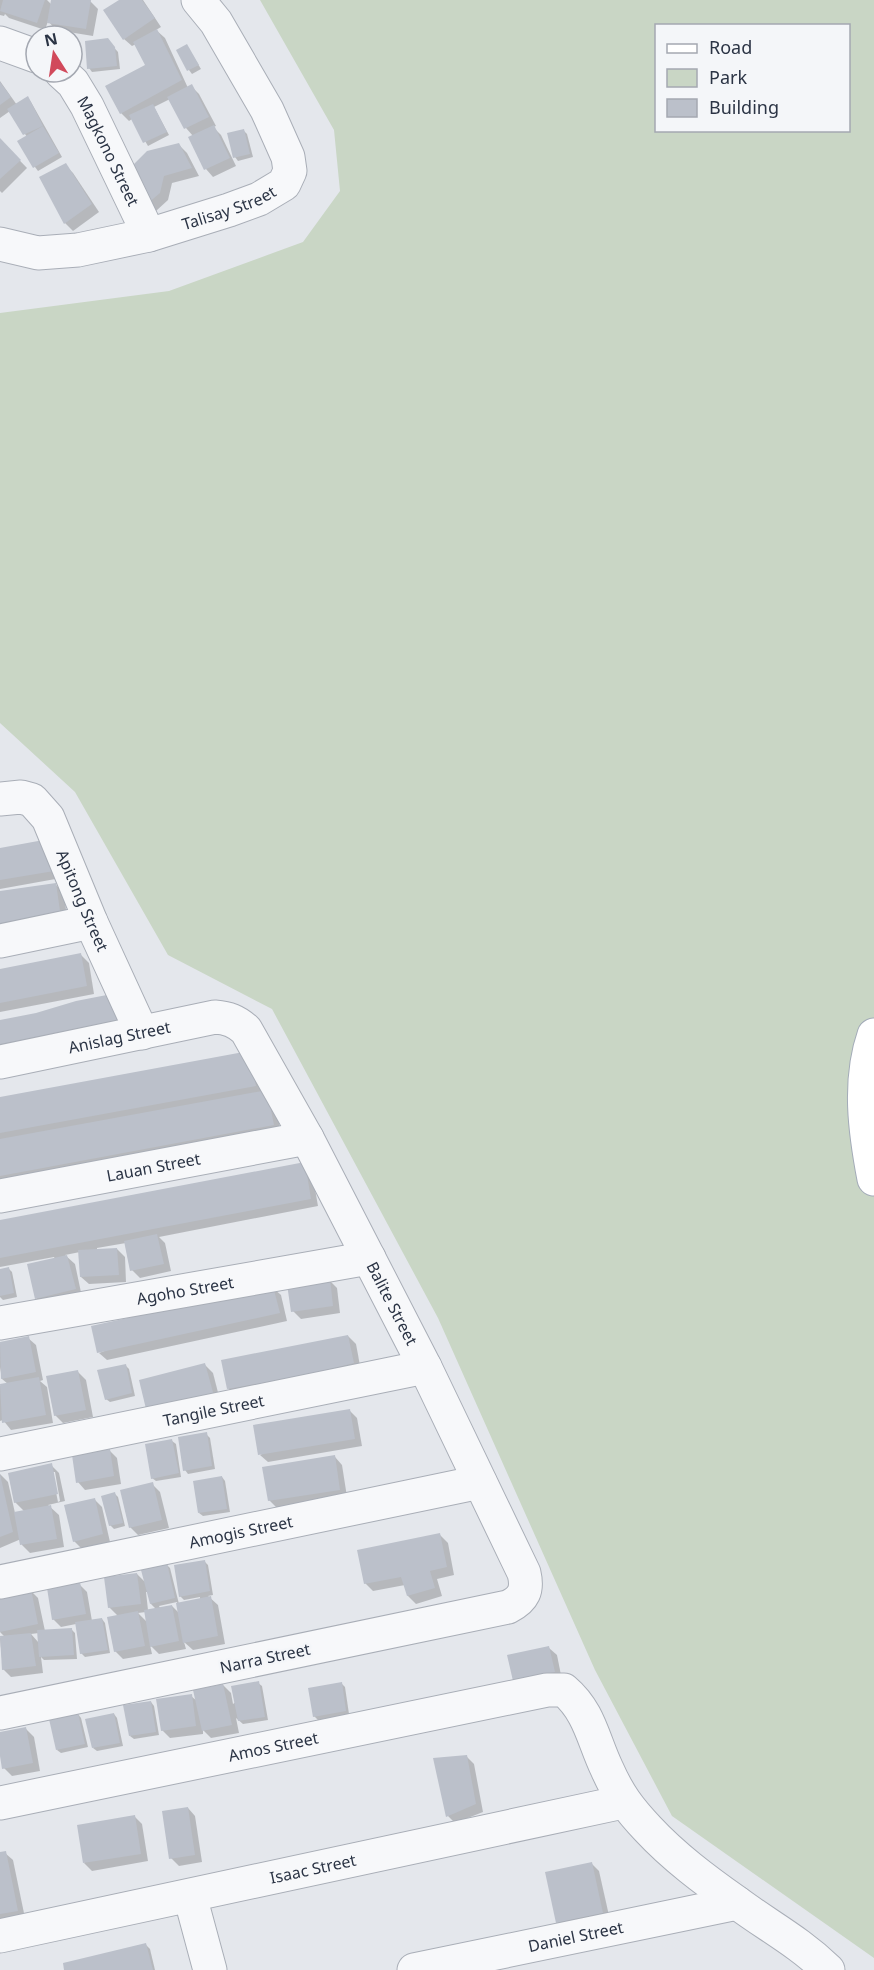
<svg xmlns="http://www.w3.org/2000/svg" width="874" height="1970" viewBox="0 0 874 1970" font-family="'Noto Sans',sans-serif">
<rect width="100%" height="100%" fill="#e4e7ec"/>
<path fill="#c9d6c5" fill-rule="evenodd" d="M260,0H874V1958L672,1816L595,1670L438,1318L272,1009L168,955L75,792L0,723V313L169,291L303,242L340,191L334,130ZM656,26H848V130H656Z"/>
<g fill="#0003" fill-rule="evenodd">
<path d="M0,0H47L52,5V0L90,1L98,9L93,36L56,30L48,21L45,30L9,18L5,14L4,16L0,15Z"/>
<path d="M121,0H143L161,27L156,30L165,38L188,88L191,86L199,94L216,126L213,127L221,135L236,166L213,177L206,169L190,138L193,136L186,128L170,99L154,107L169,135L148,146L132,119L129,121L121,113L107,87L147,66L136,44L132,46L124,39Z"/>
<path d="M107,40L118,52L120,69L92,72L89,68Z"/>
<path d="M187,46L201,69L192,74L189,70Z"/>
<path d="M0,81L17,105L28,98L31,102L62,157L38,171L35,167L19,142L27,137L10,111L0,118Z"/>
<path d="M243,130L247,134L253,157L238,161L235,157Z"/>
<path d="M0,140L27,168L2,193L0,191Z"/>
<path d="M179,145L187,153L199,176L172,183L168,200L156,211L149,203Z"/>
<path d="M65,165L73,173L99,212L73,231L65,223L41,177Z"/>
<path d="M48,841L61,878L0,889V849Z"/>
<path d="M56,885L64,893L68,926L0,893Z"/>
<path d="M81,955L89,963L94,994L0,1012V970Z"/>
<path d="M249,1053L274,1099L281,1133L0,1185V1098Z"/>
<path d="M312,1172L318,1206L159,1237L165,1243L171,1271L140,1278L132,1270L126,1243L97,1248V1251L117,1249L125,1257L126,1282L89,1284L81,1277L80,1252L65,1255L75,1264L82,1297L44,1306L36,1298L55,1259L54,1257L0,1267V1222Z"/>
<path d="M9,1269L12,1272L17,1297L3,1300L0,1297V1270Z"/>
<path d="M329,1280L337,1288L340,1313L301,1319L293,1311Z"/>
<path d="M273,1288L281,1295L287,1321L107,1360L99,1353Z"/>
<path d="M348,1336L356,1344L361,1371L236,1396L228,1388Z"/>
<path d="M28,1338L36,1345L43,1380L40,1381L47,1387L53,1423L11,1430L3,1420L0,1421V1386L8,1384L2,1379L0,1367V1344Z"/>
<path d="M125,1365L129,1369L135,1396L110,1402L106,1399Z"/>
<path d="M205,1365L213,1373L221,1404L157,1420Z"/>
<path d="M78,1372L86,1380L93,1417L63,1423L55,1415Z"/>
<path d="M349,1410L357,1418L362,1446L268,1462L260,1455Z"/>
<path d="M206,1434L210,1438L215,1469L188,1474L185,1470Z"/>
<path d="M172,1441L176,1444L181,1477L156,1481L152,1478Z"/>
<path d="M109,1450L117,1458L121,1484L85,1490L78,1482Z"/>
<path d="M335,1457L342,1465L347,1497L277,1508L269,1500Z"/>
<path d="M51,1465L59,1473L65,1501L48,1505L59,1515L64,1547L30,1553L22,1545L21,1539L0,1548V1474L8,1482L15,1513L25,1512L15,1502ZM52,1472H55L60,1501L58,1502Z"/>
<path d="M222,1477L225,1481L230,1512L203,1516L199,1513Z"/>
<path d="M152,1484L160,1492L169,1528L138,1535L130,1527Z"/>
<path d="M115,1494L118,1497L125,1526L114,1529L110,1525Z"/>
<path d="M94,1499L102,1507L110,1542L82,1549L74,1541Z"/>
<path d="M440,1535L448,1543L454,1575L437,1579L442,1596L416,1604L408,1596L405,1585L373,1591L365,1583Z"/>
<path d="M205,1562L208,1565L213,1595L208,1596L218,1605L225,1644L193,1650L184,1642L186,1649L159,1654L150,1645L152,1654L123,1659L115,1651L118,1616L109,1607L137,1574L146,1583L167,1565L170,1568L179,1604L200,1600V1597L184,1600L180,1596ZM146,1592H148L151,1604L156,1609L148,1610ZM177,1602L180,1614L172,1606L160,1608L159,1606ZM146,1612L147,1622L138,1613Z"/>
<path d="M79,1584L87,1592L92,1621L102,1619L105,1623L110,1653L85,1657L81,1653L76,1624L61,1627L53,1619Z"/>
<path d="M30,1590L38,1598L45,1631L72,1630L75,1633L77,1659L44,1660L41,1657L43,1673L11,1677L3,1669L0,1638L5,1637L0,1632V1597ZM39,1633V1643L31,1634Z"/>
<path d="M549,1648L557,1655L562,1680H514Z"/>
<path d="M258,1683L262,1686L268,1720L243,1724L236,1718L239,1733L211,1738L203,1730V1734L170,1738L162,1730L191,1696L197,1701L223,1685L231,1693L233,1704Z"/>
<path d="M341,1683L345,1687L349,1714L318,1720L314,1716Z"/>
<path d="M151,1702L154,1706L159,1735L134,1739L130,1736Z"/>
<path d="M78,1714L81,1718L88,1747L61,1753L57,1750Z"/>
<path d="M114,1714L117,1718L123,1746L97,1751L93,1748Z"/>
<path d="M26,1729L34,1737L40,1771L12,1776L4,1768L0,1748V1734Z"/>
<path d="M466,1756L474,1764L483,1812L455,1823L448,1816Z"/>
<path d="M188,1808L195,1816L202,1862L179,1866L171,1858Z"/>
<path d="M134,1816L142,1824L148,1861L92,1871L84,1863Z"/>
<path d="M5,1853L13,1860L25,1918L0,1923V1854Z"/>
<path d="M591,1863L599,1871L610,1920L565,1930L557,1922Z"/>
<path d="M146,1945L150,1949L155,1970H66Z"/>
</g>
<g fill="#bbc0ca">
<path d="M3,0H45L37,23L0,11Z"/>
<path d="M51,0H91L86,29L47,23Z"/>
<path d="M119,0H142L155,18L123,40L103,10Z"/>
<path d="M157,29L182,80L120,114L105,86L145,65L133,42Z"/>
<path d="M108,38L115,47L117,66L87,69L85,41Z"/>
<path d="M187,44L199,65L187,71L176,50Z"/>
<path d="M0,82L11,97L0,105Z"/>
<path d="M192,84L209,117L184,129L167,97Z"/>
<path d="M28,96L43,126L23,135L7,109Z"/>
<path d="M153,104L167,132L143,143L129,115Z"/>
<path d="M214,125L230,158L204,170L188,137Z"/>
<path d="M43,126L59,153L33,168L17,141Z"/>
<path d="M244,129L250,154L233,158L227,133Z"/>
<path d="M0,138L21,160L0,179Z"/>
<path d="M179,143L192,168L164,176L160,193L147,204L133,165L147,151Z"/>
<path d="M66,163L92,204L64,224L39,177Z"/>
<path d="M49,839L54,871L0,880V848Z"/>
<path d="M56,883L61,918L0,927V891Z"/>
<path d="M81,953L87,986L0,1003V969Z"/>
<path d="M117,993L124,1027L0,1055V1020L36,1013L76,1001Z"/>
<path d="M249,1051L256,1086L0,1133V1097Z"/>
<path d="M267,1090L274,1125L0,1176V1139Z"/>
<path d="M305,1162L311,1199L0,1258V1220Z"/>
<path d="M157,1234L164,1264L130,1271L124,1241Z"/>
<path d="M117,1248L119,1275L80,1277L78,1250Z"/>
<path d="M67,1255L76,1289L35,1299L27,1264Z"/>
<path d="M9,1267L14,1293L0,1296V1269Z"/>
<path d="M330,1278L333,1306L291,1312L287,1284Z"/>
<path d="M273,1286L280,1313L97,1353L91,1326Z"/>
<path d="M348,1335L354,1363L303,1376L227,1389L221,1360Z"/>
<path d="M29,1336L36,1372L1,1379L0,1342Z"/>
<path d="M205,1363L214,1396L147,1413L139,1380Z"/>
<path d="M126,1364L132,1393L105,1400L97,1370Z"/>
<path d="M78,1370L86,1410L54,1416L46,1376Z"/>
<path d="M39,1377L46,1415L2,1423L0,1384Z"/>
<path d="M350,1409L355,1439L258,1455L253,1425Z"/>
<path d="M207,1432L212,1466L183,1471L178,1437Z"/>
<path d="M172,1439L179,1473L151,1479L145,1444Z"/>
<path d="M110,1449L114,1476L76,1483L72,1455Z"/>
<path d="M335,1455L340,1490L268,1501L262,1467Z"/>
<path d="M52,1463L58,1494L14,1503L8,1473Z"/>
<path d="M0,1474L13,1532L0,1537Z"/>
<path d="M222,1476L227,1509L198,1513L193,1481Z"/>
<path d="M153,1482L162,1520L129,1528L120,1490Z"/>
<path d="M115,1492L123,1523L109,1526L101,1496Z"/>
<path d="M95,1498L103,1534L73,1542L64,1505Z"/>
<path d="M51,1505L57,1539L20,1545L14,1512Z"/>
<path d="M440,1533L447,1567L430,1571L435,1588L407,1596L401,1577L364,1584L357,1550Z"/>
<path d="M205,1560L210,1591L179,1597L174,1565Z"/>
<path d="M167,1563L175,1598L150,1604L141,1570Z"/>
<path d="M137,1573L141,1604L108,1608L104,1577Z"/>
<path d="M80,1582L86,1614L52,1620L47,1588Z"/>
<path d="M31,1589L38,1624L0,1632V1595Z"/>
<path d="M211,1596L218,1636L183,1643L176,1603Z"/>
<path d="M172,1605L179,1641L150,1647L144,1610Z"/>
<path d="M138,1611L145,1646L114,1652L107,1617Z"/>
<path d="M102,1618L108,1650L80,1654L75,1622Z"/>
<path d="M72,1628L74,1655L39,1657L37,1630Z"/>
<path d="M31,1633L36,1666L2,1670L0,1636Z"/>
<path d="M549,1646L555,1672L513,1681L507,1655Z"/>
<path d="M259,1681L265,1717L238,1721L231,1686Z"/>
<path d="M342,1682L346,1711L313,1717L308,1688Z"/>
<path d="M223,1684L232,1725L202,1731L193,1690Z"/>
<path d="M192,1694L196,1726L161,1731L156,1699Z"/>
<path d="M151,1701L156,1732L129,1736L123,1705Z"/>
<path d="M78,1713L85,1744L56,1750L49,1719Z"/>
<path d="M114,1713L120,1743L92,1748L85,1719Z"/>
<path d="M26,1727L33,1763L2,1769L0,1756V1732Z"/>
<path d="M467,1755L476,1804L446,1817L433,1758Z"/>
<path d="M188,1807L195,1855L169,1859L162,1811Z"/>
<path d="M135,1815L141,1854L83,1863L77,1825Z"/>
<path d="M6,1851L18,1911L0,1914V1852Z"/>
<path d="M592,1862L603,1913L556,1923L545,1872Z"/>
<path d="M146,1943L153,1970H64L63,1963Z"/>
</g>
<g fill="none" stroke-linecap="round" stroke-linejoin="round">
<defs>
<g id="minor">
<path d="M0,43L36,56"/>
<path id="s1" d="M61,72L73,83L87,106L149,235"/>
<path id="s2" d="M0,244L38,253L78,250L149,235L229,210L259,199L284,184L290,171L288,157L267,110L216,22L198,0"/>
<path id="s3" d="M0,799L21,797L32,800L48,818L91,922L142,1033"/>
<path d="M0,941L91,922"/>
<path id="s4" d="M0,1062L215,1017C228,1018 236,1021 246,1030L307,1138L425,1367L524,1573C528,1590 524,1599 508,1607L0,1713"/>
<path id="s5" d="M0,1196L307,1138"/>
<path id="s6" d="M0,1323L369,1258"/>
<path id="s7" d="M0,1454L425,1367"/>
<path id="s8" d="M0,1582L480,1482"/>
<path id="s9" d="M0,1803L547,1690H564C590,1712 593,1740 607,1769C618,1794 629,1809 648,1829C674,1857 705,1880 736,1902C768,1926 798,1941 828,1970"/>
<path d="M190,1896L210,1970"/>
<path id="s10" d="M0,1936L623,1802"/>
<path id="s11" d="M414,1970L737,1903"/>
</g>
<path id="major" d="M874,1035C858,1081 865,1132 874,1179"/>
</defs>
<use href="#minor" stroke="#a9aeb7" stroke-width="35"/>
<use href="#major" stroke="#a3abb8" stroke-width="35"/>
<use href="#minor" stroke="#f7f8fa" stroke-width="33"/>
<use href="#major" stroke="#fff" stroke-width="33"/>
</g>
<g text-anchor="middle" dominant-baseline="central" stroke-width="5" stroke-linejoin="round" paint-order="stroke">
<g font-size="16" fill="#2b3445" stroke="#f4f6f9">
<text stroke="none"><textPath href="#s1" startOffset="93">Magkono Street</textPath></text>
<text stroke="none"><textPath href="#s2" startOffset="236">Talisay Street</textPath></text>
<text stroke="none"><textPath href="#s3" startOffset="146">Apitong Street</textPath></text>
<text stroke="none"><textPath href="#s4" startOffset="122">Anislag Street</textPath></text>
<text stroke="none"><textPath href="#s5" startOffset="156">Lauan Street</textPath></text>
<text stroke="none"><textPath href="#s6" startOffset="188">Agoho Street</textPath></text>
<text stroke="none"><textPath href="#s4" startOffset="564">Balite Street</textPath></text>
<text stroke="none"><textPath href="#s7" startOffset="218">Tangile Street</textPath></text>
<text stroke="none"><textPath href="#s8" startOffset="246">Amogis Street</textPath></text>
<text transform="translate(265 1658) rotate(-12)">Narra Street</text>
<text stroke="none"><textPath href="#s9" startOffset="279">Amos Street</textPath></text>
<text stroke="none"><textPath href="#s10" startOffset="320">Isaac Street</textPath></text>
<text stroke="none"><textPath href="#s11" startOffset="165">Daniel Street</textPath></text>
</g>
</g>
<rect x="655" y="24" width="195" height="108" fill="#f4f6f9" stroke="#a4a8b1" stroke-width="1.5"/>
<rect x="667" y="44" width="30" height="9" fill="#ffffff" stroke="#a4a8b1" stroke-width="1.5"/>
<text x="709" y="54" font-size="18" fill="#2b3445">Road</text>
<rect x="667" y="69" width="30" height="18" fill="#c9d6c5" stroke="#a4a8b1" stroke-width="1.5"/>
<text x="709" y="84" font-size="18" fill="#2b3445">Park</text>
<rect x="667" y="99" width="30" height="18" fill="#bbc0ca" stroke="#a4a8b1" stroke-width="1.5"/>
<text x="709" y="114" font-size="18" fill="#2b3445">Building</text>
<g transform="translate(54 54) rotate(348)"><circle r="28" fill="#f4f6f9" stroke="#a4a8b1" stroke-width="1.5"/>
<path d="M0-4.5L10 22L0 15L-10 22Z" fill="#d1495b"/>
<text y="-9" font-size="16" font-weight="bold" text-anchor="middle" fill="#2b3445">N</text>
</g>
</svg>
